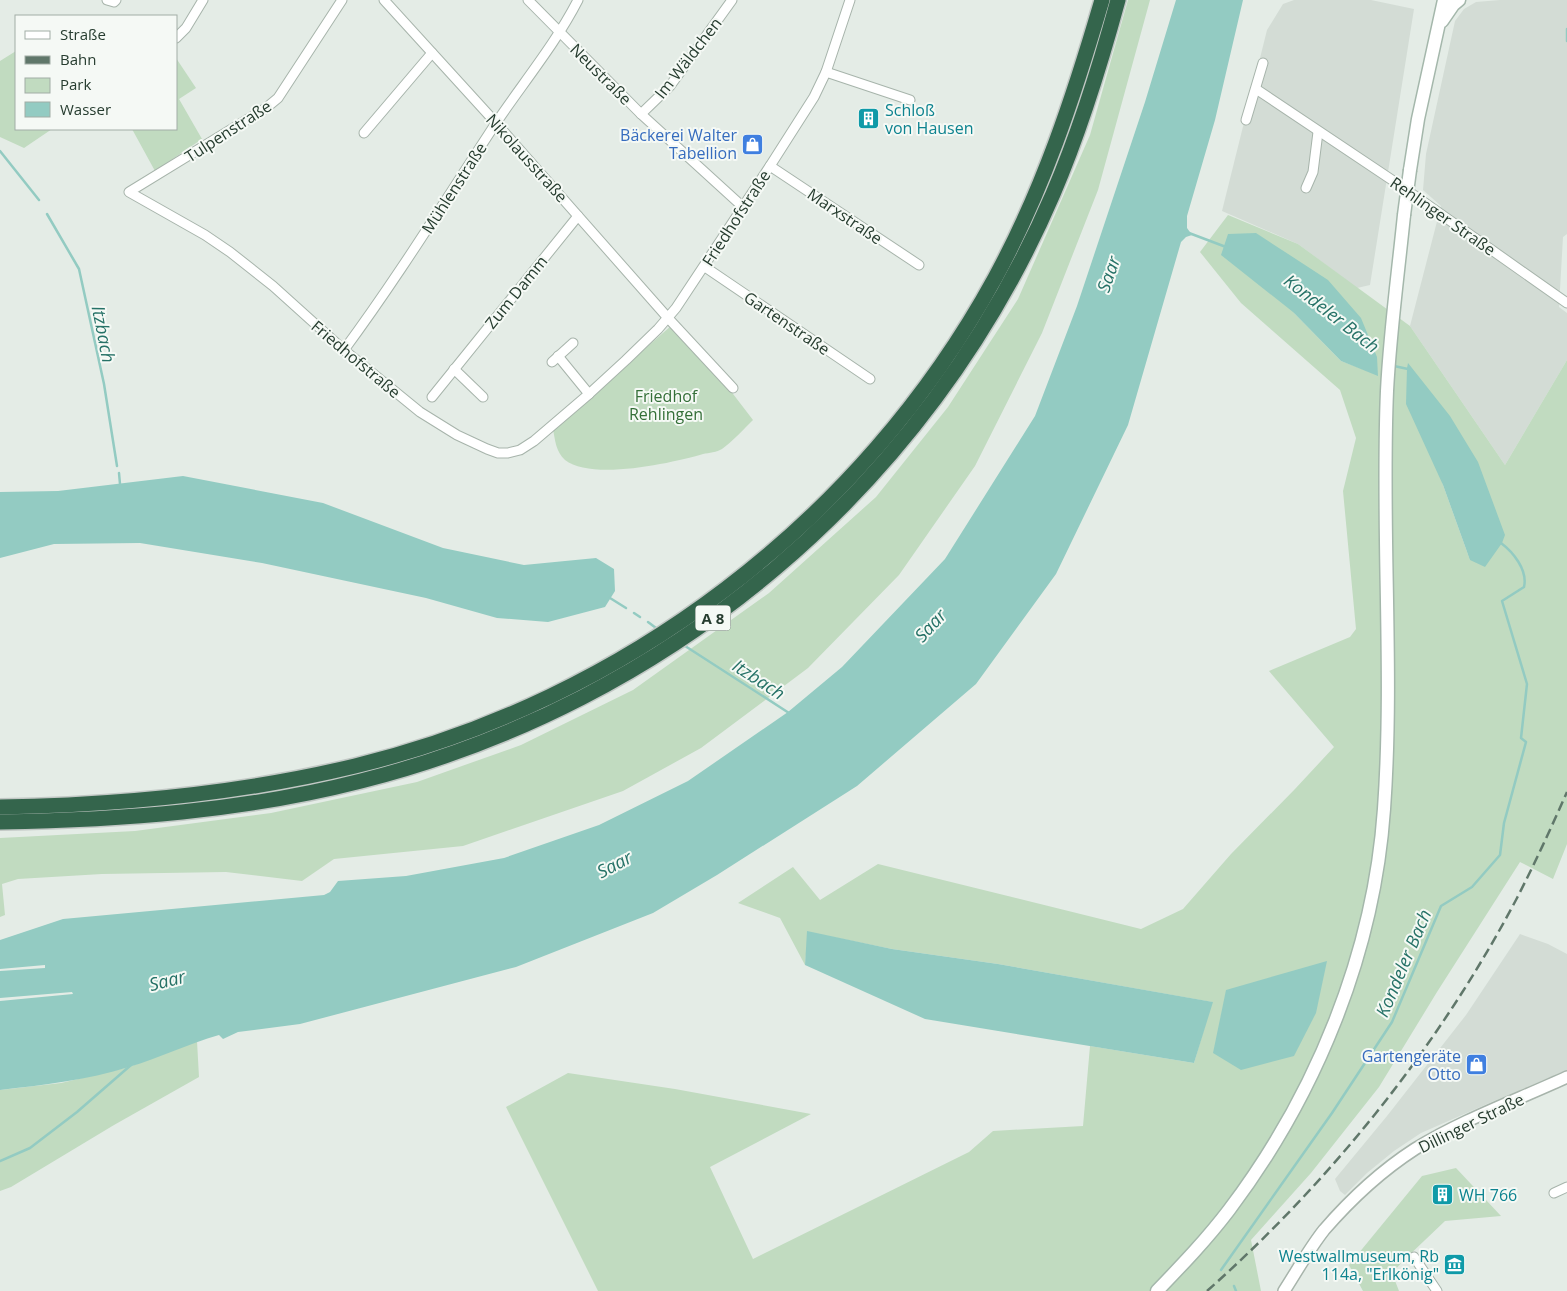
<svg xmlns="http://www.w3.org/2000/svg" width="1567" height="1291" viewBox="0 0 1567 1291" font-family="'Open Sans',sans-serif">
<rect width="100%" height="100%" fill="#e4ece6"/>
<g fill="#d3dcd5">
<path d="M1294,0H1371L1414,9L1370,285L1357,288L1298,244L1222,211L1267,30L1283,4Z"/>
<path d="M1500,0H1567V234L1563,237L1559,307L1567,313V360L1505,465L1410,326L1441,206L1423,190L1426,154L1455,21L1464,9L1476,2Z"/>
<path d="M1520,934L1548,944L1567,954V1070L1487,1104L1421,1133L1394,1151L1367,1173L1345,1195L1340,1191L1335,1179L1387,1116L1466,1015Z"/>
</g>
<g fill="#c1dbc0" fill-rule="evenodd">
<path d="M1128,0H1150L1098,190L1042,333L975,466L899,575L808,668L701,748L623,791L463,846L334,859L302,881L226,872L102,874L18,879L2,884L5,915L0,917V838L135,831L271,813L417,782L521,745L633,690L769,593L876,497L948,407L1018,299L1090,135Z"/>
<path d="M16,51V129H52L24,148L0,137V61Z"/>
<path d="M176,58L196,88L179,99L202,139L155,171L132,129H176Z"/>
<path d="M1228,215L1298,244L1410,326L1505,465L1567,360V844L1553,879L1520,862L1437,992L1379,1087L1311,1173L1251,1240L1261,1291H598L506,1107L568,1073L675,1089L811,1114L710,1167L753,1259L969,1152L993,1131L1083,1126L1090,1046L1194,1063L1212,1002L998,964L892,949L808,932L805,965L780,918L738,903L793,867L820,900L878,864L1141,929L1183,909L1231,854L1295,789L1334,747L1269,671L1350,637L1356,629L1343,491L1356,438L1340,390L1241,303L1200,252ZM1293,312L1378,375L1341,361ZM1409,364L1470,560L1443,485Z"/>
<path d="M671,326L730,390L753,420C744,429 732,442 722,449C717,452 709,453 703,454C672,463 592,481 565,460C556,452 555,440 553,429Z"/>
<path d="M197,1041L199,1077L114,1125L11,1187L0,1191V1090L61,1083L129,1067Z"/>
<path d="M1456,1168L1501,1216L1445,1221L1404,1260L1392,1273L1399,1291H1363L1349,1265L1422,1176Z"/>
</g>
<g fill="#93cbc2">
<path d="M1176,0H1243L1215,120L1187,216V228L1192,235L1186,237L1181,242L1128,425L1056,574L976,684L857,786L717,875L653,913L516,967L300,1024L238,1032L223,1039L219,1035C188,1044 159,1058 129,1067C87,1080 43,1085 0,1090V1001L73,994L72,992L0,998V971L45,968V965L0,969V940L63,919L324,895L330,892L338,881L406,876L504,858L599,825L688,781L788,712L842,667L945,559L1035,416L1077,306L1145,102Z"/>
<path d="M1256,233L1328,280L1361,318L1377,357L1378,376L1341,361L1293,312L1221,255L1228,234Z"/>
<path d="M1408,363L1450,416L1478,462L1505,535L1502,543L1485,567L1470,560L1443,485L1406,404L1407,368Z"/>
<path d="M183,476L323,503L443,548L524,565L596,558L614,569L615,591L605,607L548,622L497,618L426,598L262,563L140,543L54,544L0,558V492L58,491Z"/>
<path d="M807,931L892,949L998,964L1213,1002L1194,1063L925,1019L805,965Z"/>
<path d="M1327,961L1316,1013L1294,1056L1241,1070L1213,1053L1226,990Z"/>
</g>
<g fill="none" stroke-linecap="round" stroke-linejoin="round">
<g stroke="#93cbc2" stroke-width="2.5">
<path d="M1567,29V41"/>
<path d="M0,151L39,200"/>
<path d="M47,214L79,269L104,384L117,466"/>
<path d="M1189,233L1226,247"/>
<path d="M1394,366L1408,369"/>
<path d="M119,473L120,484"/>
<path d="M610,598L626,608"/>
<path d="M634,613L640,617"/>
<path d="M648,622L656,628"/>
<path d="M682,644L789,713"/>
<path d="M0,1161L30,1148L77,1112L131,1065"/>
<path d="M1221,1270L1332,1113L1392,1022L1441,906L1472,887L1500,855L1504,823L1526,742L1521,738L1527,684L1502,601L1524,587C1528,570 1513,552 1501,543"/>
<path d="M1234,1286L1236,1291"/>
</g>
<defs>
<g id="minor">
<path d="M107,0L114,2L116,0"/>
<path d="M342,0L278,98L266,108L129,192L205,235L230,252L273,286L344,350L420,412L457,435L487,449L498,453H508L520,450L534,441L589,394L626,360L658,329L676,308L770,166L814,97L826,72L850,0"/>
<path d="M384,0L496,123L668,318L733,388"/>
<path d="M528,0L641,114L743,207"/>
<path d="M176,38L186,28L203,0"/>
<path d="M826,72L910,100"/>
<path d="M1256,89L1398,184L1567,303"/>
<path d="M641,114L670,86L732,0"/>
<path d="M1246,120L1263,63"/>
<path d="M364,133L432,53"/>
<path d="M770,166L919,265"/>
<path d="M1306,188L1313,172L1318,132"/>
<path d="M705,267L870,379"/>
<path d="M344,350C398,277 446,199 496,123C523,83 556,43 578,0"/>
<path d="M558,356L589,394"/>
<path d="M552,362L573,343"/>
<path d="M454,369L483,397"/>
<path d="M432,397L578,216"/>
<path d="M1554,1193L1567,1187"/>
<path d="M1414,1257L1437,1291"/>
</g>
<path id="tertiary" d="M1284,1291C1297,1271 1309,1249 1324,1230C1350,1200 1381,1171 1415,1149C1462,1120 1517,1100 1567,1077"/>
<g id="secondary">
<path d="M1442,21L1453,5L1459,0"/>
<path d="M1410,170L1418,119L1444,0"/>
<path d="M1157,1291C1182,1265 1207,1239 1229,1210C1316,1095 1374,953 1384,809C1394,670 1381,531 1387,391C1390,332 1398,274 1404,215"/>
</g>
<g id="motorway">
<path d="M0,807C119,805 239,794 355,766C624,701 862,521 995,278C1043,190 1074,96 1102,0"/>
<path d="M0,822C121,820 244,811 361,781C670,703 927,487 1053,194C1080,131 1100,66 1118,0"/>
</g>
</defs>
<use href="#minor" stroke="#a7b4ab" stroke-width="11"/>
<use href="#tertiary" stroke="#a7b4ab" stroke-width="14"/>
<use href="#secondary" stroke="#a4b7ab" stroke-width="15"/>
<use href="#motorway" stroke="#c2c8c5" stroke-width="18"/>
<use href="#minor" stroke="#fff" stroke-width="9"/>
<use href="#tertiary" stroke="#fff" stroke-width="11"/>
<use href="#secondary" stroke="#fff" stroke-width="12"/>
<use href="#motorway" stroke="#34654c" stroke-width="15"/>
<path stroke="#60776a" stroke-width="2.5" stroke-dasharray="10 5" stroke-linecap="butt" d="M1207,1291C1332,1180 1439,1046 1517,898C1535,863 1551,828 1567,792"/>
<defs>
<path id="secondary-bridge" d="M1404,215L1410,170"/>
</defs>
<use href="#secondary-bridge" stroke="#a4b7ab" stroke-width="15" stroke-linecap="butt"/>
<use href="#secondary-bridge" stroke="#fff" stroke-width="12"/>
</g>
<defs>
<symbol id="building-square" viewBox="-11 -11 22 22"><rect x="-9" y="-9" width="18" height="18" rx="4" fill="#0f9aa8" stroke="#f5f9f5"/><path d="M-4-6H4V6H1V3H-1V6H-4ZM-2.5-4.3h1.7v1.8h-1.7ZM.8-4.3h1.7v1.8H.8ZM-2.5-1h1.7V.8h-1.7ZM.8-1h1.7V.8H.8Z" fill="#fff"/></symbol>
<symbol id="shop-square" viewBox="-11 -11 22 22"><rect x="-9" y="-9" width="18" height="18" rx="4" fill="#3f7fe0" stroke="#f5f9f5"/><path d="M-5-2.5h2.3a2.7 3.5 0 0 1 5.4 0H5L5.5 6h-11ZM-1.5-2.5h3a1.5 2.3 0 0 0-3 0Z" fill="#fff"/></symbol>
<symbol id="museum-square" viewBox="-11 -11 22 22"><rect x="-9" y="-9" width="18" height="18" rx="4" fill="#0f9aa8" stroke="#f5f9f5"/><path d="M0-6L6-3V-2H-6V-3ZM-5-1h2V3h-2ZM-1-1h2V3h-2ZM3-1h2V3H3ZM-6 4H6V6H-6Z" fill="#fff"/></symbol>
</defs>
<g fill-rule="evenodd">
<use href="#building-square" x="856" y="106" width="25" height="25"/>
<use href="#shop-square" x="740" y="132" width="25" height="25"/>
<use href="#shop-square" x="1464" y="1052" width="25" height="25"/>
<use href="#building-square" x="1430" y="1182" width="25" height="25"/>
<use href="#museum-square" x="1442" y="1252" width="25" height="25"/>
</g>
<g text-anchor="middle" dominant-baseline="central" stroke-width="4" stroke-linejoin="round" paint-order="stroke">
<rect fill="#f5f9f5" stroke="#64756a" stroke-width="1" x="695.5" y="605.5" width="35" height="25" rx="4"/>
<g font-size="15" font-weight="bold" fill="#263c2f">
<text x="713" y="618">A 8</text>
</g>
<g font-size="16" fill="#263c2f" stroke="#f5f9f5">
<text transform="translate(688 58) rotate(-52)">Im Wäldchen</text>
<text transform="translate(601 74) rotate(45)">Neustraße</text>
<text transform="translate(228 131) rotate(-33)">Tulpenstraße</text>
<text transform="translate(527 158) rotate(48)">Nikolausstraße</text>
<text transform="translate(454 188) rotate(-57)">Mühlenstraße</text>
<text transform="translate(845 216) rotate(34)">Marxstraße</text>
<text transform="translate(1443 216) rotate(35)">Rehlinger Straße</text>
<text transform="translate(736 218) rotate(-57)">Friedhofstraße</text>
<text transform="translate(516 292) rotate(-51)">Zum Damm</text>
<text transform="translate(787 323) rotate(34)">Gartenstraße</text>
<text transform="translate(356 359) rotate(40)">Friedhofstraße</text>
<text transform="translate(1471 1123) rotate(-26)">Dillinger Straße</text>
</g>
<g font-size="16" fill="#0d838f" stroke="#f5f9f5" text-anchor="start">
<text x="885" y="110">Schloß<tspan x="885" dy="18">von Hausen</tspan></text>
<text x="1459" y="1195">WH 766</text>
<text x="1439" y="1256" text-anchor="end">Westwallmuseum, Rb<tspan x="1439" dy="18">114a, "Erlkönig"</tspan></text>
</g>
<g font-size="16" fill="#366cbe" stroke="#f5f9f5" text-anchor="end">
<text x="737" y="135">Bäckerei Walter<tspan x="737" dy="18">Tabellion</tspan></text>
<text x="1461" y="1056">Gartengeräte<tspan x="1461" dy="18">Otto</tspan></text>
</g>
<g font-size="16" fill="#346f38" stroke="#f5f9f5">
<text x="666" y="396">Friedhof<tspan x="666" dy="18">Rehlingen</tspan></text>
</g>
<g font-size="18" font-style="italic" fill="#267267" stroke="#f5f9f5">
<text transform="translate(1108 274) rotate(-71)">Saar</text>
<text transform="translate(1332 313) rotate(38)">Kondeler Bach</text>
<text transform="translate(104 334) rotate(79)">Itzbach</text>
<text transform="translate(930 625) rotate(-47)">Saar</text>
<text transform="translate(759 679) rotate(33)">Itzbach</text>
<text transform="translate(614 864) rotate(-28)">Saar</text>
<text transform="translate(1403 963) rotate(-67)">Kondeler Bach</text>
<text transform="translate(167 980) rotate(-14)">Saar</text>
</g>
</g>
<rect x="15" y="15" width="162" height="115" fill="#f5f9f5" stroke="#a2ada6"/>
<rect x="25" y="31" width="25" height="8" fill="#ffffff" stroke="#a2ada6"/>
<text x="60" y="40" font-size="15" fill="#263c2f">Straße</text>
<rect x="25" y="56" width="25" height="8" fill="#60776a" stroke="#a2ada6"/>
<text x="60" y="65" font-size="15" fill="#263c2f">Bahn</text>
<rect x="25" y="78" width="25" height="15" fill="#c1dbc0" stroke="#a2ada6"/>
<text x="60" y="90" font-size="15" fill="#263c2f">Park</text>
<rect x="25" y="102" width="25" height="15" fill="#93cbc2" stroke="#a2ada6"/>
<text x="60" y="115" font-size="15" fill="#263c2f">Wasser</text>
</svg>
